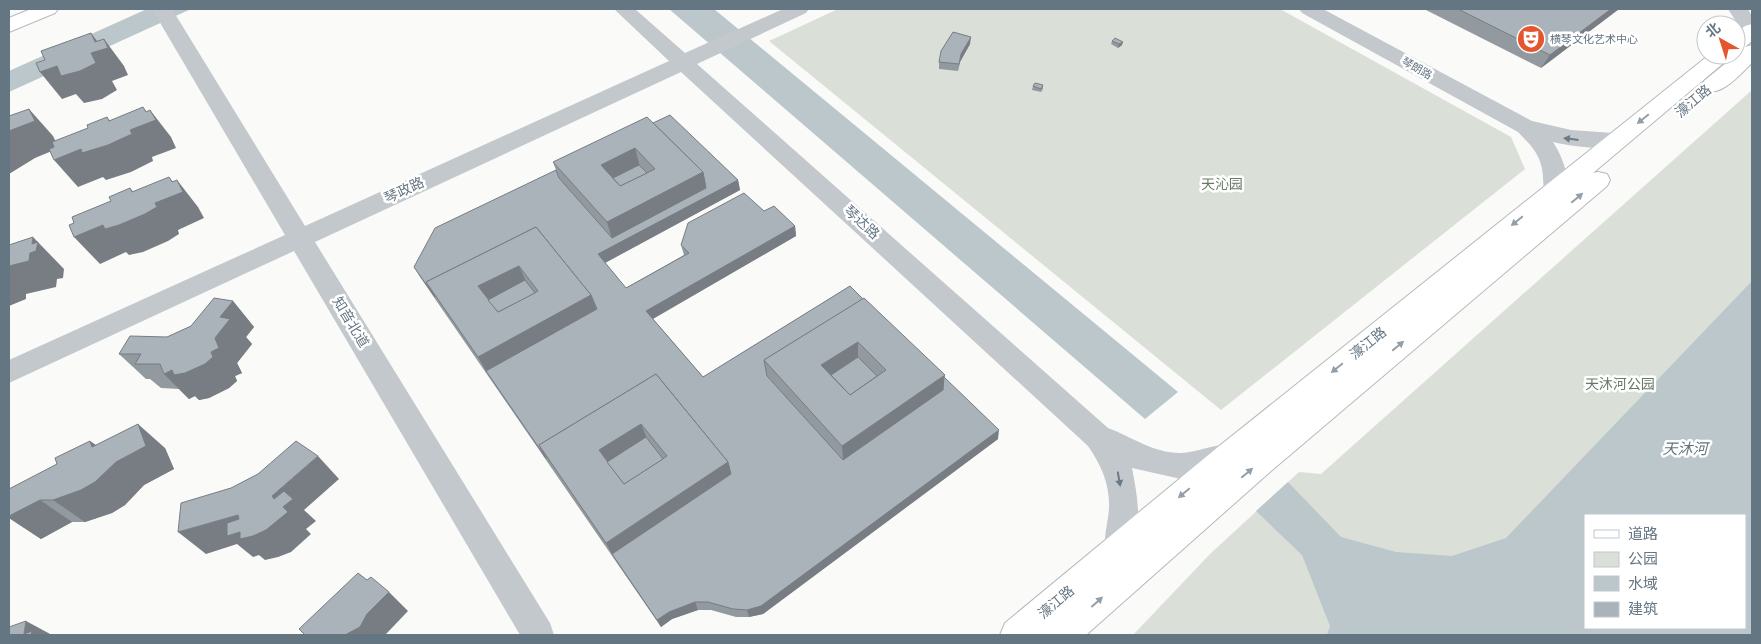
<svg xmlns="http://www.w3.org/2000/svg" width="1761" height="644" viewBox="0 0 1761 644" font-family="Arial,'Noto Sans SC',sans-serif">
<rect width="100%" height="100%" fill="#fafaf8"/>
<g fill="#dadfd7" fill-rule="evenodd">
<path d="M838,9H1280L1511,137L1525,169L1221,410L769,41Z"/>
<path d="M1752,90V635H1133L1210,554L1299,472L1321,474ZM1585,515H1745V628H1585Z"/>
</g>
<g fill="#bbc7cb" fill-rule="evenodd">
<path d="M147,9H191L9,92V71Z"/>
<path d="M669,9H714L1178,392L1145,419Z"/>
<path d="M1752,281V635H1327L1330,626L1302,555L1256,511L1288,482L1341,537L1396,552L1452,556L1506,538ZM1585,515H1745V628H1585Z"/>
</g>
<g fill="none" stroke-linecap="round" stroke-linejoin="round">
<defs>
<g id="major">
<path d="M31,9H58L55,13L9,32V18Z"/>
<path d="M1752,24V41L1745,47L1752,45V63C1739,75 1723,96 1704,91L1701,86L1704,81L1743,49L1736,50V33L1745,26Z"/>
<path d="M1709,55H1733L1593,173L1598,172L1607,174L1610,180L1607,186L1271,471L1086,635H1000L1005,623L1218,447Z"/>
</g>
</defs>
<use href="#major" stroke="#b5babe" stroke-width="2"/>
<g fill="#c3c8cc" fill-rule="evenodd">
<path d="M152,9H172L305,226L669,61L614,9H635L685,53L783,9H809L806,13L697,64L1108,428C1132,437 1155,454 1182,453C1202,452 1220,440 1239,447L1244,456L1239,465L1181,479L1132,468C1138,498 1143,529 1130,558L1119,563L1108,558C1101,542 1108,526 1109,508C1110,484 1101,465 1088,446L681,72L315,242L550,623L554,635H520L294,251L9,383V360L285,235Z"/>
<path d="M1299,9H1323L1532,121L1571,130L1627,134L1630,139L1627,144C1604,151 1576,147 1553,142C1562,156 1573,181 1563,197L1555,199L1547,197C1542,188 1544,179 1542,169C1539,152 1529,144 1518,132L1302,13Z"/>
<path d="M1728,9H1748L1752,16V39L1741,38L1735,20Z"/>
</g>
<use href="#major" fill="#fff" fill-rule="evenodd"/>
</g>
<g fill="#929a9f">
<path d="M1424,9H1619L1541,68Z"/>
<path d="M1112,41L1122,45L1118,48L1111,44Z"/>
<path d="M970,44L960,62L958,71L939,69V62Z"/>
<path d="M1043,85V89L1041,92L1032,90L1033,86Z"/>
<path d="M653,123L738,180L740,190L605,263L626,288L684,255L681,245L764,211L795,226L796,236L653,319L703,377L850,286L944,377L998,439L763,614L749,617H736L711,610H698L672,619L661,627L420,277L414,267L556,170L553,162Z"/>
<path d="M233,301L254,327L246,337L252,344L237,363L242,373L235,376L237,381L229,388L209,398L199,400L195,396L189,399L179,389L161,388L150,379H146L119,354L167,337L191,326Z"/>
<path d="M90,441L96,445L165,448L174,469L144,485L125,505L112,513L85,522H72L41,539L9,518L57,464Z"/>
</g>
<g fill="#777d82">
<path d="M1611,9H1619L1541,68L1550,55Z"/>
<path d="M91,33L103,49L104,39L124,66L128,75L112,81L117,90L102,99L84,103L76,94L62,99L40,72L91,53L95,42Z"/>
<path d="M971,37L970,44L960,62L958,71L961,54Z"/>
<path d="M1123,42L1122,45L1118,48L1119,44Z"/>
<path d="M143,107L154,121L150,110L171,137L176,148L152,157L153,161L131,172L106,180L103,177L78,187L54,160L109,121L107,117L124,138L146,112Z"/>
<path d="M29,109L53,136L59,148L35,158L9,174V131Z"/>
<path d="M635,148L642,175L613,189L565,175Z"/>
<path d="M703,172L738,180L740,190L601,265L598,254L614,246L607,222Z"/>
<path d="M169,177L181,192L177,180L198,207L204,218L178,230L179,234L168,241L143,252L129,255L126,252L100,264L74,237L132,192L130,188L150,211L155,203L172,182Z"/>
<path d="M795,226L796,236L649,321L646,311Z"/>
<path d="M33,237L64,269L63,278L57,279L56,287L26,294V299L9,306V266L32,244Z"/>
<path d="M542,242L519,266L530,290L492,310L442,306Z"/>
<path d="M591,295L600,319L486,371L478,357Z"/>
<path d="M233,301L254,327L246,337L252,344L237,363L242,373L235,376L237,381L229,388L209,398L199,400L195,396L189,399L164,374L211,352L220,317Z"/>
<path d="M858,342V366L828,386L821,365Z"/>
<path d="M945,375L942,399L844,469L842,446Z"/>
<path d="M138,424L165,448L174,469L144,485L125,505L112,513L85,522L53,500L90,441L116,461Z"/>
<path d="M641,424L650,446L610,471L599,450Z"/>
<path d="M999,430L998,439L763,614L749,617L747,610Z"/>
<path d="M318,456L339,479L304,510L316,521L306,529L311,534L291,552L278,557L265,560L259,555L253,557L237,544L206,554L178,532L238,515L272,496Z"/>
<path d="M728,462L734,483L612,554L606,543Z"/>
<path d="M40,500L72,522L41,539L9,518V516Z"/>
<path d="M389,592L408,611L388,632L385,635H345Z"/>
<path d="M695,602L698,610L672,619L661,627L657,620L669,612Z"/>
<path d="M26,621L52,635H27L24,634Z"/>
</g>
<g fill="#aab3b9" stroke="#777d82" fill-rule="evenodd">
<path d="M1458,9H1611L1550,55Z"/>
<path d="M953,32L971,37L961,54L959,64L939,62L941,51Z"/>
<path d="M91,33L95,42L104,39L108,48L91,53L96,63L80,71L61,76L57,66L40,72L36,63L45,60L41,51Z"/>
<path d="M1115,38L1123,42L1119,44L1112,41Z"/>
<path d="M1035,83L1043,85L1041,89L1033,86Z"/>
<path d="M143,107L146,112L150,110L156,120L130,130L132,134L108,145L82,153L81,149L54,160L49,149L54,147L52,142L88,128L87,125L107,117L109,121Z"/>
<path d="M29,109L35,121L9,131V116Z"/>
<path d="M670,115L738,180L598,254L626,288L689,253L681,245L688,223L744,193L764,211L774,206L795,226L646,311L703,377L850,286L863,299L764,360L767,376L843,460L943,390L944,377L999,430L761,606L747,610L733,609L708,602H695L669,612L657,620L612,554L731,474L728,462L656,374L539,445L546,458L486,371L597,309L591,295L536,227L426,282L435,297L414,267L435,228L556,170L559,178L612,238L706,188L703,172L653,123Z"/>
<path d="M647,117L703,172L607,222L553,162ZM635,148L655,169L620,186L601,165Z"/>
<path d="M639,165L647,173L620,186L613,178Z"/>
<path d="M169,177L172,182L177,180L183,192L155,203L157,207L145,214L119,225L105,229L103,225L74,237L69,225L74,223L72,217L111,201L109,197L130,188L132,192Z"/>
<path d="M536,227L591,295L478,357L426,282ZM519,266L538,291L498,312L478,286Z"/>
<path d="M33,237L32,244L38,242L36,251L30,253L29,261L9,266V245Z"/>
<path d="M525,280L535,293L498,312L488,300Z"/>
<path d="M214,298L233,301L220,317L230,319L215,338L219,348L211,352L213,357L205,364L185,373L174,375L172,370L164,374L160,364H135L141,354H119L130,336L167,337L191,326Z"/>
<path d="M864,298L945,375L842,446L764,360ZM858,342L886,370L850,395L821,365Z"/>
<path d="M858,357L877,376L850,395L831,375Z"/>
<path d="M656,374L728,462L606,543L539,445ZM641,424L667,456L624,484L599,450Z"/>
<path d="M138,424L146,446L116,462L95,482L81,490L53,500H40L9,516V489L57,464L55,458L90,441L92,447Z"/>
<path d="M646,437L663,459L624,484L607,462Z"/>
<path d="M296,441L318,456L272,496L274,499L284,491L293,499L283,507L288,512L266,530L253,536L240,539V532L227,536V523L239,519L238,515L178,532L181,503L231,488L258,474Z"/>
<path d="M358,573L367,580L371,577L389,592L367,614L360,627L345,635H305L299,629Z"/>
<path d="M26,621L24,634L32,631L31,635H9V627Z"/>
</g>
<defs><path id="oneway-solid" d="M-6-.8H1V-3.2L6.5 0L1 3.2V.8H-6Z" transform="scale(1.25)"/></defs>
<g fill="#939fa8">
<use href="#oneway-solid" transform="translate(1643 119) rotate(141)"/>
<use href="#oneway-solid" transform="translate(1577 198) rotate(-40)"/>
<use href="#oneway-solid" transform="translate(1517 221) rotate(141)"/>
<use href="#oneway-solid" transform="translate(1398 346) rotate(-40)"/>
<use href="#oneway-solid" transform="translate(1337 368) rotate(141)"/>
<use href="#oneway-solid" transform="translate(1247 473) rotate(-40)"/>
<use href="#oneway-solid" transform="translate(1184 493) rotate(140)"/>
<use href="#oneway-solid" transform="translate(1097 602) rotate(-42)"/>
</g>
<g fill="#6a7a87">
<use href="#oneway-solid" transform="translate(1571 139) rotate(-173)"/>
<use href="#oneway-solid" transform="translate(1119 479) rotate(80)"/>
</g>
<defs>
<symbol id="theatre-disc" viewBox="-11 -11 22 22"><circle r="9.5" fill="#e4572e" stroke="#fff"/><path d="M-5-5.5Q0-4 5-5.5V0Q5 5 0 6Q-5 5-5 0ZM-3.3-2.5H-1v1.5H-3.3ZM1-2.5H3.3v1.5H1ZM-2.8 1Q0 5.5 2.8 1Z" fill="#fff"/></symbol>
</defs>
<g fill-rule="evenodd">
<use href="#theatre-disc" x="1515" y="23" width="32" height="32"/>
</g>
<g text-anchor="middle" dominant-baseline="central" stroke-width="5" stroke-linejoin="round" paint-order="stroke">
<g font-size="11" fill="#657683" stroke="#fff" text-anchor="start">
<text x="1550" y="39">横琴文化艺术中心</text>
</g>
<g font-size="11" fill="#657683" stroke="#fff">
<text transform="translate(1417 68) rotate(29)">琴朗路</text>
</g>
<g font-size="14" fill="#657683" stroke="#fff">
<text transform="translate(1693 101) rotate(-40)">濠江路</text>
<text transform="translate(404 190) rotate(-25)">琴政路</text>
<text transform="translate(862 222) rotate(42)">琴达路</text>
<text transform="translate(351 322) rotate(59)">知音北道</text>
<text transform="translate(1368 343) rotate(-39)">濠江路</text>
<text transform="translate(1056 602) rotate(-40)">濠江路</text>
</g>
<g font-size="14" fill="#687a64" stroke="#fff">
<text x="1222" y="184">天沁园</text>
<text x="1620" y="384">天沐河公园</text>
</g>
<g font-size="15" font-style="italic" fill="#60757c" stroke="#fff">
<text x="1685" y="448">天沐河</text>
</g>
</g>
<rect width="1761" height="644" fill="none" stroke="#657683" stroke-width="20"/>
<rect x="1584" y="514" width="162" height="115" fill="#ffffff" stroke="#c1c8cd"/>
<rect x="1594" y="530" width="25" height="8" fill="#ffffff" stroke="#c1c8cd"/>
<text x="1628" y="539" font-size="15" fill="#657683">道路</text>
<rect x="1594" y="552" width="25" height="15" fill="#dadfd7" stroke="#c1c8cd"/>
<text x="1628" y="564" font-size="15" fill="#657683">公园</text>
<rect x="1594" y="576" width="25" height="15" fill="#bbc7cb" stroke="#c1c8cd"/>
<text x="1628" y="589" font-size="15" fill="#657683">水域</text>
<rect x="1594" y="602" width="25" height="15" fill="#aab3b9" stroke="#c1c8cd"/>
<text x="1628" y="614" font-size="15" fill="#657683">建筑</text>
<g transform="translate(1721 40) rotate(321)"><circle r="24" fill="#ffffff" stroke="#c1c8cd"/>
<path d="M0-4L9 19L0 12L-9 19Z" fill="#e4572e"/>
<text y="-8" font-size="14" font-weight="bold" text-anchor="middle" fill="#657683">北</text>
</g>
</svg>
